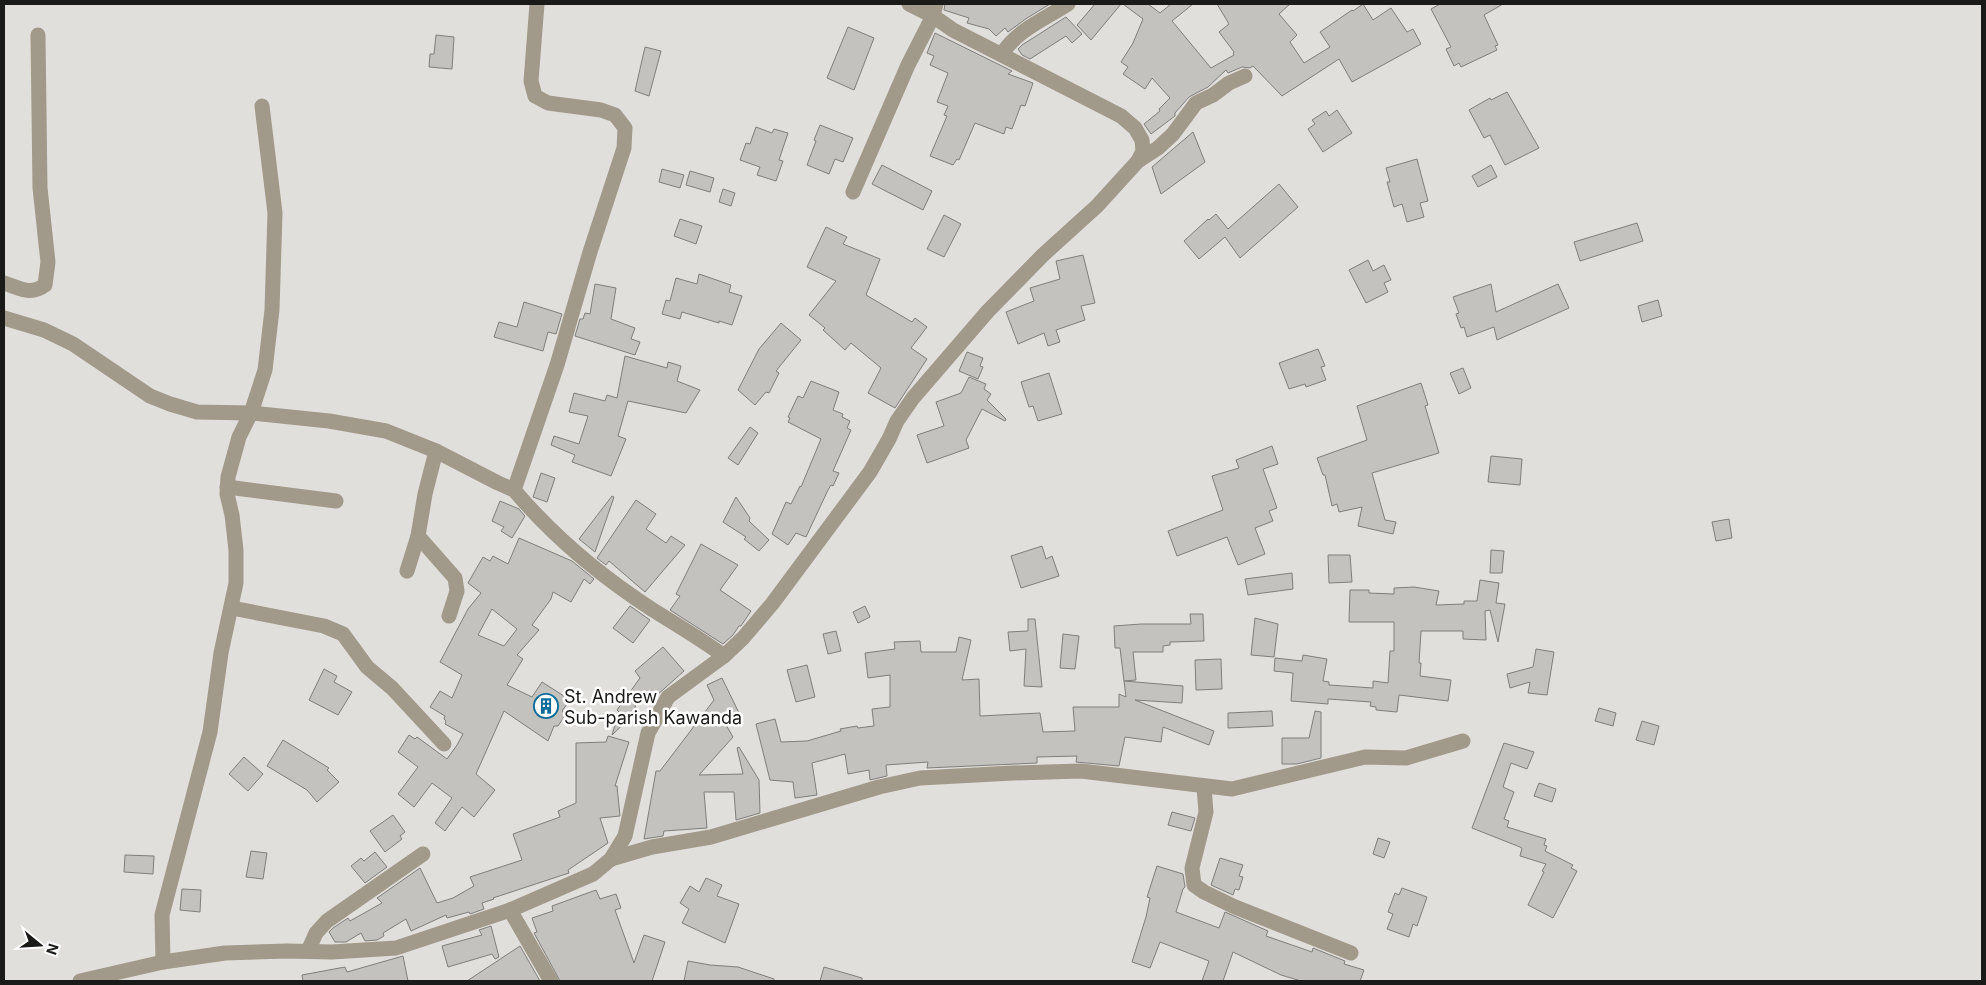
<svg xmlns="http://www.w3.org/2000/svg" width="1986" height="985" viewBox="0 0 1986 985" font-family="Inter,sans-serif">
<rect width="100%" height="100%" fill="#e1dfdc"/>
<g fill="#c3c2bf" stroke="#7f7e7b" fill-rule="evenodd">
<path d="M945,4H1050L1027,18L1008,32L1005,28L996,36L989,29L967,23L969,18L944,10Z"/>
<path d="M1095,4H1121L1091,40L1077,25Z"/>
<path d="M1123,4H1148L1160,13L1171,4H1193L1172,21L1211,68L1234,55L1233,53L1234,52L1219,32L1229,24L1217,4H1290L1279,14L1297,35L1290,42L1304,63L1330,47L1320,32L1352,10L1353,11L1363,4L1373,20L1391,8L1407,32L1413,29L1421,44L1352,82L1339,59L1282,96L1253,66L1250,68L1242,67L1228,73L1226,70L1208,87L1189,97L1175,113V116L1151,134L1144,124L1160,111L1159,109L1170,98L1152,78L1145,89L1123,74L1128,67L1121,62L1133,43L1143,19Z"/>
<path d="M1440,4H1503L1484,15L1498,45L1495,46L1497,50L1461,67L1459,63L1454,66L1446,49L1451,47L1431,9Z"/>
<path d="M1066,17L1082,34L1072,43L1066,36L1030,59L1022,55L1018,49L1022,45Z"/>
<path d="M848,27L874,38L854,90L827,78Z"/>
<path d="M935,33L1012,71L1008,74L1033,83L1025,106L1021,105L1012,129L1006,127L1004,134L975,123L959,160L957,159L953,165L930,156L947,116L944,115L948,106L937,102L948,73L930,65L934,56L927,53Z"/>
<path d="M436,35L454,37L452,69L429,67L430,54H434Z"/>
<path d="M645,47L661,51L649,96L635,91Z"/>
<path d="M1507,92L1539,148L1505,165L1490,135L1484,138L1469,110L1490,98L1491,100Z"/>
<path d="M1337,110L1352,133L1323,152L1308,129L1315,124L1312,120L1326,111L1329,116Z"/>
<path d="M820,125L853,138L843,162L835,159L829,174L807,165L816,141L814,140Z"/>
<path d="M756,127L772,133L774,129L788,133L779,160L783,161L776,181L757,175L760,167L740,160L746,143L750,144Z"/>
<path d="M1193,132L1205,162L1161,194L1152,167Z"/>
<path d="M1417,159L1428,201L1420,203L1424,217L1407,222L1402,204L1394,207L1387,182H1390L1386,168Z"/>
<path d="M882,165L932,191L923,210L872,184Z"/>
<path d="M1491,165L1497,177L1478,187L1472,176Z"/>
<path d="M662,169L684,175L680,188L659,182Z"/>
<path d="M690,171L714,178L710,192L686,185Z"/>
<path d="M1279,184L1298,207L1240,258L1225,237L1199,259L1184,241L1208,219L1209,220L1216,214L1228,229Z"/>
<path d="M723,189L735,193L731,206L719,202Z"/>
<path d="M944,215L961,224L944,257L927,249Z"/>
<path d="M680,219L702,226L696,244L674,236Z"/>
<path d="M1637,223L1643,241L1580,261L1574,242Z"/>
<path d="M826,227L847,237L843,244L880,259L866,295L912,322L915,318L927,327L911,348L927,359L895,408L868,393L881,368L851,343L845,350L823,330L825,328L809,315L836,281L807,267Z"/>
<path d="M1083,255L1095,303L1081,306L1085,320L1056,330L1060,342L1048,346L1044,333L1018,344L1006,312L1034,301L1030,288L1060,279L1056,261Z"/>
<path d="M1368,260L1373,271L1384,265L1391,280L1384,283L1388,292L1366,303L1349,270Z"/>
<path d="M699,274L731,285L729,292L742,296L732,325L719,321V323L682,312L680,319L662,314L666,300L670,301L676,278L697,284Z"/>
<path d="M595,284L616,288L611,319L635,328L631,339L640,342L635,355L575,336L580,319H583L585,313L590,314Z"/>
<path d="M1491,284L1496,312L1558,284L1569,308L1497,340L1494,327L1467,337L1464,327L1461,328L1456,314L1459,313L1453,297Z"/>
<path d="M1658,300L1662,316L1642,322L1638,306Z"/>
<path d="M524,302L562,314L556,334L548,332L543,351L494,337L499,322L517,327Z"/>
<path d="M781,323L801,340L776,371L779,373L769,393L766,392L755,405L738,390L759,349Z"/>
<path d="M1318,349L1325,366L1321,367L1326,380L1306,387L1305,384L1289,389L1279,363Z"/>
<path d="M967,352L983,358L980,366L983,367L978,379L959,371Z"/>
<path d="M625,356L667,368L668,362L681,366L677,381L700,390L686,413L628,401L618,436L626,439L611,476L572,462L575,455L551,445L554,436L579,444L588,416L569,412L574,393L605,401L607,395L617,398Z"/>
<path d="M1463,368L1471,388L1459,394L1450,373Z"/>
<path d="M1049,373L1062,414L1038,421L1033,406L1029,407L1021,382Z"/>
<path d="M969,377L986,384L984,389L991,394L987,400L1006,419L1005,421L982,409L966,440L969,448L927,463L917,435L944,426L936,402L961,393Z"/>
<path d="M811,381L839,392L833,410L843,414L842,417L850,421L847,428L851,430L833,471L839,473L833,486L831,485L828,490L806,537L796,533L788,545L772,534L786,502L791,504L800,486L801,487L821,439L788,422L790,418L788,417L798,396L803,398Z"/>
<path d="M1421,383L1428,405L1425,406L1439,453L1372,473L1385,520L1396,522L1393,534L1358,526L1362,507L1339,512L1337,504L1332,506L1325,475H1323L1317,458L1367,440L1357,406Z"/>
<path d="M750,427L758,433L738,465L728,458Z"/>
<path d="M1272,446L1278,464L1263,469L1277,508L1269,511L1273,521L1255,528L1265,554L1238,565L1227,537L1177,556L1168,531L1223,510L1212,476L1239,468L1236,460Z"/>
<path d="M1491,456L1522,459L1520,485L1488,482Z"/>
<path d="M541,473L555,478L547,502L533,497Z"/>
<path d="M612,496L614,497L595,552L579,539Z"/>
<path d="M736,497L750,518L749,521L769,540L759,551L744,539L746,537L723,522Z"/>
<path d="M636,500L656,514L646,529L666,543L671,536L685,545L645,592L609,561L606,565L597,558Z"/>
<path d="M500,501L519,509L525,516L512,538L501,531L504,527L492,521Z"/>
<path d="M1729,519L1732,538L1716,541L1712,522Z"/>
<path d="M519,538L572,561L594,579L590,584L584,579L571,602L553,592L551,599L532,625L539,630L517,655L523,659L507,685L532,697L542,682L570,700L562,711L566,714L558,726H554L548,741L504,711L476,774L495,790L474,817L462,807L445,831L435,823L452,798L432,783L414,807L398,794L418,767L398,752L409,735L415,739L417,737L447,759L457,745L463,734L445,724L446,721L444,719L445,716L430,707L440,691L452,698L462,675L440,662L468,609L481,593L468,583L483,557L490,561L493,556L508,564ZM492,609L517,629L504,646L478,635Z"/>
<path d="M701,544L738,565L720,590L751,611L741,626H739L733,635L723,644L670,610L680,596L676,594Z"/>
<path d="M1042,546L1046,559L1052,556L1059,576L1021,588L1011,556Z"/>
<path d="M1491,550L1504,551L1502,573H1490Z"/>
<path d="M1328,555H1350L1352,582L1329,583Z"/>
<path d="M1292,573L1293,589L1248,595L1245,579Z"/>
<path d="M1480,580L1499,583L1496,603L1505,604L1498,642L1490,610L1485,611L1486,640L1463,639V631H1421L1419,663H1421L1420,676L1451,680L1448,701L1399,695L1397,712L1376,710V707L1370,706L1371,702L1328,699V704L1291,701L1293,673L1274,671L1275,658L1302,661L1303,655L1327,659L1323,681L1329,682V685L1373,688V681L1388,683L1390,651H1394V622H1349L1350,590H1369V593L1394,594V588L1414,587L1439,591L1436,605L1464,604V601H1477Z"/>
<path d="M630,606L650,620L633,643L613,628Z"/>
<path d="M865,606L870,617L858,623L853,612Z"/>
<path d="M1190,614H1203L1204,641L1170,642V645L1163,646V652H1133L1136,680L1124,681L1120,648H1115L1114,626L1141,624H1191Z"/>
<path d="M1255,618L1278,624L1274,657L1251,655Z"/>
<path d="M1028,619H1035L1042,687L1024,686L1026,649L1010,651L1008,632L1028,631Z"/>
<path d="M836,631L841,651L828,654L823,634Z"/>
<path d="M1063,634L1079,636L1075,669L1060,668Z"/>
<path d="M959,637L971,640L962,680L979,679L980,716L1040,713L1043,732L1075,731L1073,707H1119V694L1126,697L1124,681L1183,686L1182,703L1135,700L1214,731L1209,745L1163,727L1161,742L1125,737L1119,766L1076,762L1077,756L1037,757V763L927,768L928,762L886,765L887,776L870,780L869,770L848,774L845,754L812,763L817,795L795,798L793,782L770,780L756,724L775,719L781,742L807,741L841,731L840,729L857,726L858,728L874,726L872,709L890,707V675L868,678L865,653L895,649L894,642L920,641L921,652H956Z"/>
<path d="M663,647L684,671L656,696L651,690L647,695H637L634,714L612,735L619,712L617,710L640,678L635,671Z"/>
<path d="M1536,649L1554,652L1547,695L1528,693L1530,682L1510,688L1507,674L1533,667Z"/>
<path d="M1221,659L1222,689L1196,690L1195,660Z"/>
<path d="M807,665L815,697L796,702L787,670Z"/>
<path d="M324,669L337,676L334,682L352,692L338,715L309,700Z"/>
<path d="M722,678L740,715L725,723L733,737L699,775L743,774L737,748L739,747L759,780L760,813L736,820L734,792H704L707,828L664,831L663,836L644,839L656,771H660L714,700L707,685Z"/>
<path d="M1599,708L1616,713L1613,726L1595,721Z"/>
<path d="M1272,711L1273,726L1228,728V713Z"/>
<path d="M1315,711L1321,712V758L1297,764H1282V738H1309Z"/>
<path d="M1642,721L1659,726L1654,745L1636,740Z"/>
<path d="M608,736L629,742L615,786H617L620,816L600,818L608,843L568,870L569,873L493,898L494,899L482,903L484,909L470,914L469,912L447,918L446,915L411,931L406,919L383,933L384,936L377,940L365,941L361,933L346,942H335L329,932L333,928L348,918L350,921L382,903L377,898L420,868L437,903L453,898L474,886L470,877L522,860L513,834L560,817L558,811L576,803V743L606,742Z"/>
<path d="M283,740L329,768L327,770L339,782L317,802L307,790L267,766Z"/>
<path d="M1504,743L1534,752L1527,769L1511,763L1503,787L1514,792L1504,819L1509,821L1507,827L1546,839L1544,845L1547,846L1545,851L1573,865L1571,868L1577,871L1553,918L1528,905L1544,872L1542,871L1546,864L1520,856L1522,848L1520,847L1472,828Z"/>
<path d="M244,757L263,774L248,791L229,774Z"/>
<path d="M1539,783L1556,789L1552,802L1534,796Z"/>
<path d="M1172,812L1195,818L1191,831L1168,825Z"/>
<path d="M393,815L405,832L400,836L402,839L385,852L370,831Z"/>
<path d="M1378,838L1390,842L1384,858L1373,854Z"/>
<path d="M251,851L267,853L263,879L246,877Z"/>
<path d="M375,852L387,867L365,883L351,866L361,858L364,861Z"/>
<path d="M125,855L154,856L153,874L124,872Z"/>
<path d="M1220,858L1243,865L1239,876L1243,877L1239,890L1235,889L1233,895L1211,885Z"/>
<path d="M1157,866L1183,874L1185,887L1183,889L1176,912L1219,928L1225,912L1268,931L1266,936L1312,952L1313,948L1345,961L1344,964L1364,970L1360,981H1301L1281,975L1233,952L1223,981H1202L1209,961L1160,942L1150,968L1132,962L1146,917L1150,898L1147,897Z"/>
<path d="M706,878L722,885L717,896L739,904L725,943L682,923L689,909L680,903L690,886L699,892Z"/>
<path d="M1402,888L1427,897L1417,926L1413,924L1409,937L1387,929L1393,914L1388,912L1395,893L1399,895Z"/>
<path d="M182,889L201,890L200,912L180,910Z"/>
<path d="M596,890L600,899L616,894L621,908L615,910L634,963L644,935L665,942L652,981H560L534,933L537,932L532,918L553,911L552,906Z"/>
<path d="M491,926L499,957L495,959L492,954L448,967L442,946L482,935L479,930Z"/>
<path d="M520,946L540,981H467Z"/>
<path d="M403,956L408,981H303L302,975L345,967L347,972Z"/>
<path d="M688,961L710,965L738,967L774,979V981H684Z"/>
<path d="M824,967L862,978V981H820Z"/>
</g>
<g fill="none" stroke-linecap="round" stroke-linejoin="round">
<g stroke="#a19989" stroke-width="15">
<path d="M537,4L531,81L535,96L548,103L601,110L615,115L625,128L624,148L590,252L557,365L514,490C553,536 602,577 653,610C677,625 701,639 724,656"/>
<path d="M1002,54C1017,30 1045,19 1068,4"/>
<path d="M1138,161L1158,148L1173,134L1196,103L1213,95L1229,83L1245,76"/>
<path d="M853,192L908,65L933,16L909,4"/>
<path d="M4,283C20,288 30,296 45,285L48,262L40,188L38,35"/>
<path d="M4,318L44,330L73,344L150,396L170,404L197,412L251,413L329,421L386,431L436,451L498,483L514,490"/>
<path d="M436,451L425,494L418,536L455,578L457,591L449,616"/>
<path d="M227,487L336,501"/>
<path d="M407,571L418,536"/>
<path d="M232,608L324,626L343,634L367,667L392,688L444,744"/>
<path d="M1204,787L1206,812L1192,868L1194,885L1204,892L1235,907L1351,953"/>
<path d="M611,859L652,847L711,837L879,787L920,778L1013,773L1081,771L1232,789L1365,757L1406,758L1463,741"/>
<path d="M510,910L551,981"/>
<path d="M308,951L316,933L327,921L423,854"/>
<path d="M163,962L162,915L210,732L221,653L236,583V550L232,515L227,494L228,477L239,437L251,413L265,370L272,310L275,213L262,106"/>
<path d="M80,981L163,962L225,953L287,951L332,952L396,948L510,910L593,874L611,859L625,836L648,733L668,697L724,656L743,638L772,604L870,472L889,439L897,421L913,398L988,311L1044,254L1097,206L1138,161L1143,151L1142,140L1135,128L1121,116L953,30L933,16L936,4"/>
</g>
</g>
<defs>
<symbol id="building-ring" viewBox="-11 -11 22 22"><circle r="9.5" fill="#fff" stroke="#0c6d9b" stroke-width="1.5"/><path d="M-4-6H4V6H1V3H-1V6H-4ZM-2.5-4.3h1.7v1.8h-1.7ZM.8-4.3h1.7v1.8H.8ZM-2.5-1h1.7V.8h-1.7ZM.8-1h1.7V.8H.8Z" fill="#0c6d9b"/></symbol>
</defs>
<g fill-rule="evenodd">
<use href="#building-ring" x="532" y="692" width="28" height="28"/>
</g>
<g text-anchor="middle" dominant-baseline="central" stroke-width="5" stroke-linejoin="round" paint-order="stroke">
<g font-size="18" fill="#1a1a18" stroke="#fff" text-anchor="start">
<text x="564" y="696">St. Andrew<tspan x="564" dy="21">Sub-parish Kawanda</tspan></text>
</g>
</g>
<rect width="1986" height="985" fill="none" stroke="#1a1a18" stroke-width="10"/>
<g transform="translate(40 945) rotate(108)" stroke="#ffffff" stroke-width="4" paint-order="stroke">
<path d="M0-4L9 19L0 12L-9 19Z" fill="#1a1a18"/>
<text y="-8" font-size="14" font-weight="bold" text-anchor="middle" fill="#1a1a18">N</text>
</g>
</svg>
